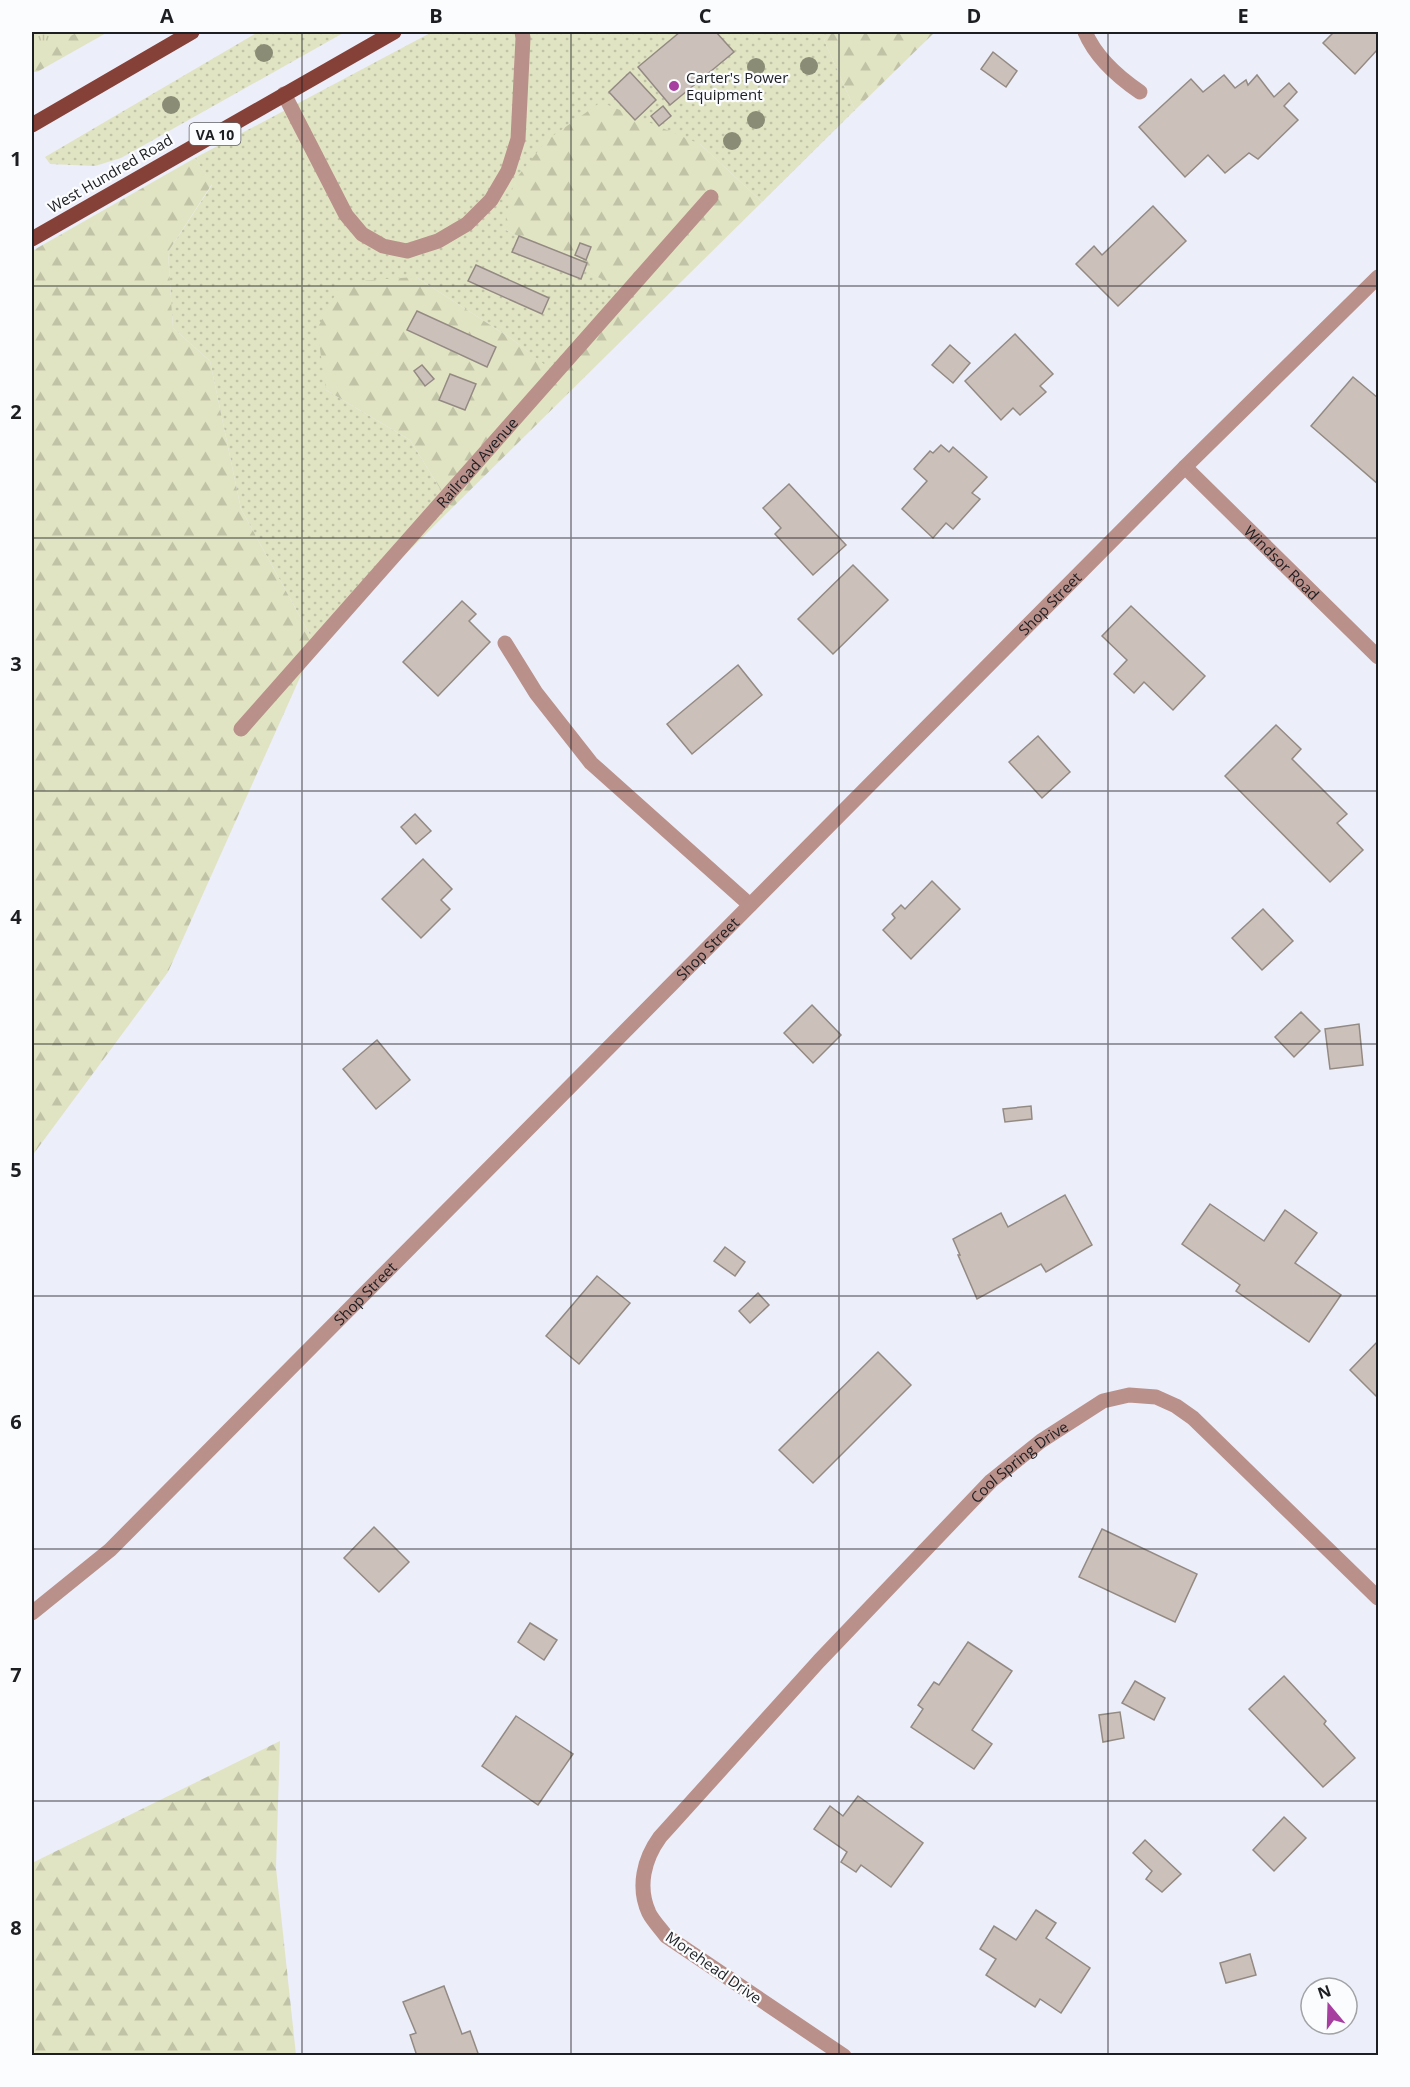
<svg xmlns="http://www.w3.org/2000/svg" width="1410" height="2087" viewBox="0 0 1410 2087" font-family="'Open Sans',sans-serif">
<defs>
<pattern id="grass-dots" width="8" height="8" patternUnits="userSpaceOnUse" patternTransform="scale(1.5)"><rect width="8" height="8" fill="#e1e4c2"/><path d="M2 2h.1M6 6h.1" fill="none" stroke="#c1c3a6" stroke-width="1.8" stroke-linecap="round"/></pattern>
<pattern id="forest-firs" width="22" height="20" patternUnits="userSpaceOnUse" patternTransform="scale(1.5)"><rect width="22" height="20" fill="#e1e4c2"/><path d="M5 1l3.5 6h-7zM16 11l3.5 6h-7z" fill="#c1c3a6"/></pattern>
<pattern id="park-tufts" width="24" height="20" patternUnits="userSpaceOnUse" patternTransform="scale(1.5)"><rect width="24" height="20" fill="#e1e4c2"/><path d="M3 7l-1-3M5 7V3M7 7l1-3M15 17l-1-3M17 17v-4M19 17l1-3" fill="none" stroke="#c1c3a6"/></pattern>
</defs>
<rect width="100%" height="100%" fill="#eceef9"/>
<g fill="url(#grass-dots)">
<path d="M258,32H345L121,158L95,166L50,164L45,157Z"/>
<path d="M432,32H831L824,40L855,110L762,202L700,144L504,229L636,296L554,373L512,339L416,277L326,390L410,440L452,508L315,644L241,509L210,361L173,328L168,252L212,185L195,158Z"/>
</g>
<g fill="url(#forest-firs)">
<path d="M32,32H108L37,72H32Z"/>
<path d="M831,32H935L855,110L824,40Z"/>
<path d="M601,102L700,144L762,202L452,508L410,440L326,390L317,329L342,282L416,277L512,339L554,372L635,296L504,229L514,181L547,140Z"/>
<path d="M195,158L212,184L168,252L173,328L210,361L241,509L315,644L168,972L32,1156V251Z"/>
<path d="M280,1741L276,1868L296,2055H32V1863Z"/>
</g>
<path fill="url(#park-tufts)" d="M32,32H78L32,57Z"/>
<g fill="#ccc1ba" stroke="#948a84" stroke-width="1.5">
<path d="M680,32H716L734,52L670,105L638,67Z"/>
<path d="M1334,32H1378V49L1355,74L1323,43Z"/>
<path d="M993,52L1017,71L1006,87L981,69Z"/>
<path d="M630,72L656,100L635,120L609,92Z"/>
<path d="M1224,75L1235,88L1246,80L1248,85L1257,75L1274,97L1289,83L1297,92L1284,106L1298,120L1258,159L1249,153L1225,173L1208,155L1185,177L1139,127L1191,79L1203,92Z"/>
<path d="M663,106L671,116L659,126L651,116Z"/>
<path d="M1153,206L1186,241L1118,306L1076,264L1094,246L1102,255Z"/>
<path d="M519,236L587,263L581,279L512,252Z"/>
<path d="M580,243L591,247L586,260L575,255Z"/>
<path d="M476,265L549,298L542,314L468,281Z"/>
<path d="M417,311L496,347L487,367L407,330Z"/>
<path d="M1015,334L1053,374L1040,386L1046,392L1020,415L1013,408L1001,420L965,381Z"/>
<path d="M950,345L970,363L953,383L932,365Z"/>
<path d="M422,365L434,379L425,386L414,371Z"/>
<path d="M450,374L476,384L465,410L439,400Z"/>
<path d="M1353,377L1378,398V484L1311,426Z"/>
<path d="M941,445L949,452L953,447L987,477L972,493L980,499L953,529L946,523L933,538L902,509L927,481L914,469L930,451L933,453Z"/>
<path d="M789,484L846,545L813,575L775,534L781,528L763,508Z"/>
<path d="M853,565L888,600L833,654L798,619Z"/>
<path d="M462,601L476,614L469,621L490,642L438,696L403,662Z"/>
<path d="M1131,606L1205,676L1173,710L1144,682L1134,693L1114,674L1127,660L1102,636Z"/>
<path d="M738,665L762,695L692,754L667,724Z"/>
<path d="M1276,725L1301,749L1292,759L1347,814L1337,823L1363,850L1330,882L1225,776Z"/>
<path d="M1038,736L1070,772L1042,798L1009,762Z"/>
<path d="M415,814L431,831L416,844L401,827Z"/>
<path d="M423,859L452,889L441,900L450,909L421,938L382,899Z"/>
<path d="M932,881L960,909L911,959L883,930L895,918L892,914L901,905L905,909Z"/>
<path d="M1263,909L1293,941L1262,970L1232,938Z"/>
<path d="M812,1005L841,1035L813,1063L784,1033Z"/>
<path d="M1301,1012L1320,1031L1294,1057L1275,1037Z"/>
<path d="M1359,1024L1363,1065L1330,1069L1325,1029Z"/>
<path d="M377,1040L410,1080L376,1109L343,1069Z"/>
<path d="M1031,1106L1032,1119L1005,1122L1003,1109Z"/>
<path d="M1065,1195L1092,1245L1046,1272L1041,1264L977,1299L958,1255H960L953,1239L1001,1213L1008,1227Z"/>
<path d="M1210,1204L1264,1241L1285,1210L1317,1233L1295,1263L1341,1295L1309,1342L1236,1291L1240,1285L1182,1244Z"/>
<path d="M725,1247L745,1262L735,1276L714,1261Z"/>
<path d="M597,1276L630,1303L579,1364L546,1336Z"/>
<path d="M758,1293L769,1305L750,1323L739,1311Z"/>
<path d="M1378,1341V1398L1350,1370Z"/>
<path d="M878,1352L911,1385L813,1483L779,1450Z"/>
<path d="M374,1527L409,1562L379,1592L344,1558Z"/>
<path d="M1102,1529L1197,1574L1175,1622L1079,1577Z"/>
<path d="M530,1623L557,1640L544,1660L518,1642Z"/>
<path d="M968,1642L1012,1671L972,1730L992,1744L974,1769L911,1727L923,1709L918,1705L934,1682L939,1685Z"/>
<path d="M1284,1676L1326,1721L1324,1724L1355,1758L1323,1787L1249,1709Z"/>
<path d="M1135,1681L1165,1698L1154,1720L1122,1703Z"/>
<path d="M1120,1712L1124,1738L1103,1742L1099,1715Z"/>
<path d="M516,1716L573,1754L538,1805L482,1766Z"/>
<path d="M858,1796L923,1843L891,1887L861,1865L856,1872L841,1862L847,1852L814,1829L830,1806L843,1816Z"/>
<path d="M1284,1817L1306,1838L1274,1871L1253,1850Z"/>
<path d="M1145,1840L1181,1874L1162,1892L1146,1879L1152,1871L1133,1853Z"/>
<path d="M1036,1910L1056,1923L1046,1938L1090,1968L1061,2013L1040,1999L1035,2007L986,1975L996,1959L980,1949L994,1926L1016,1940Z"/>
<path d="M1250,1954L1256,1975L1226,1983L1220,1963Z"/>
<path d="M444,1986L462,2034L470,2031L479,2056H417L410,2035L416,2033L403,2002Z"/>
</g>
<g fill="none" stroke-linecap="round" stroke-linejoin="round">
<g stroke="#b9908a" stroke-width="15">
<path d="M1085,32C1096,58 1118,77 1140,92"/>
<path d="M284,94L346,215L362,234L383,246L407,251L438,241L467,224L491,200L508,171L518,139L523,38L522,32"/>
<path d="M505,643L536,693L591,763L750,905"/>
<path id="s1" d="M241,729L711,197"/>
</g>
<g stroke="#b9908a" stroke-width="15">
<path id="s2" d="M1185,467L1378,657"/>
<path id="s3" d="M32,1613L110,1550L1185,467L1378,277"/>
<path id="s4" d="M844,2056L666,1936C661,1929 653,1921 649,1913C637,1887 644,1859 660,1837L819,1661L991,1481L1041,1441L1103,1401L1129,1395L1156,1397L1176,1406L1193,1418L1378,1598"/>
</g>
<g stroke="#854038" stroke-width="15">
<path d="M32,125L192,32"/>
<path d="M32,239L394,32"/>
</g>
</g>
<g fill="#8a8c76">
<circle cx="264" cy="53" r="9"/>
<circle cx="809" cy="66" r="9"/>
<circle cx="756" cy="67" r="9"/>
<circle cx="171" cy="105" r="9"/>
<circle cx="756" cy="120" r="9"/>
<circle cx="732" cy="141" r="9"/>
</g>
<path fill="none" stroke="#1d1e22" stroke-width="1.5" stroke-opacity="0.55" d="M302,32V2056M571,32V2056M839,32V2056M1108,32V2056M32,286H1378M32,538H1378M32,791H1378M32,1044H1378M32,1296H1378M32,1549H1378M32,1801H1378"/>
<circle fill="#a73fa1" stroke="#fbfcfe" stroke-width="2" cx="674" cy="86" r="6"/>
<g text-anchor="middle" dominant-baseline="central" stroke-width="4.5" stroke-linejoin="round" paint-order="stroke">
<rect fill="#fbfcfe" stroke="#606164" stroke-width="1.5" x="189.5" y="123" width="51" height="22" rx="4.5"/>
<g font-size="14" font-weight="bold" fill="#1d1e22">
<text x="215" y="134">VA 10</text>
</g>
<g font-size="15" fill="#1d1e22" stroke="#fbfcfe" text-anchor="start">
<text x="686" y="77">Carter's Power<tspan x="686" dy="17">Equipment</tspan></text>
</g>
<g font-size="15" fill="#1d1e22" stroke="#fbfcfe">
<text transform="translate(110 173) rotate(-30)">West Hundred Road</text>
<text stroke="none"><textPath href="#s1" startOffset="356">Railroad Avenue</textPath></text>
<text stroke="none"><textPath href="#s2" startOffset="136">Windsor Road</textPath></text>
<text stroke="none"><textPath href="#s3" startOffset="1434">Shop Street</textPath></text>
<text stroke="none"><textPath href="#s3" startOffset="948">Shop Street</textPath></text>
<text stroke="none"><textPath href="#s3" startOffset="462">Shop Street</textPath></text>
<text stroke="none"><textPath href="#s4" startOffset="844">Cool Spring Drive</textPath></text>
<text transform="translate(714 1967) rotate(35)">Morehead Drive</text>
</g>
</g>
<rect width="1410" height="2087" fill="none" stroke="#fbfcfe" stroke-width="66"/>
<g transform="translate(1329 2006) rotate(341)"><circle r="28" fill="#fbfcfe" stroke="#a2a3a6" stroke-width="1.5"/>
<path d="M0-4.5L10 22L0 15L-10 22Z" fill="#a73fa1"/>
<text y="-9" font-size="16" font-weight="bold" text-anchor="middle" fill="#1d1e22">N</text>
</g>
<rect x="33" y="33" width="1344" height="2021" fill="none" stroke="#1d1e22" stroke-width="2"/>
<g font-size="20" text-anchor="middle" font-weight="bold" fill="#1d1e22">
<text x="167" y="23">A</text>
<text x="436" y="23">B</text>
<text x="705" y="23">C</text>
<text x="974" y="23">D</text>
<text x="1243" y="23">E</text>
<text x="16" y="166">1</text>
<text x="16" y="419">2</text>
<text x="16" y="671">3</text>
<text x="16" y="924">4</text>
<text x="16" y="1177">5</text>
<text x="16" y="1429">6</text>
<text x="16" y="1682">7</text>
<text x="16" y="1935">8</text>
</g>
</svg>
